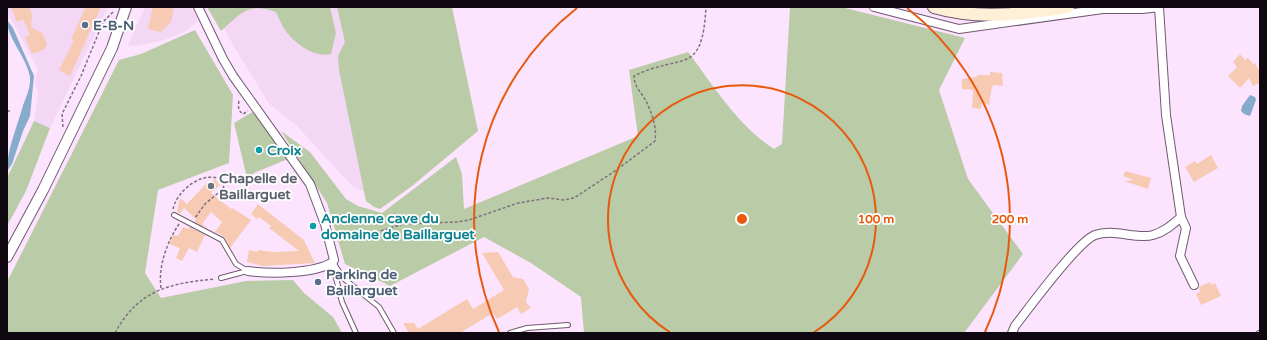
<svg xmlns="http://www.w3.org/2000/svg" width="1267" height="340" viewBox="0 0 1267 340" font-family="'Varela Round',sans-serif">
<rect width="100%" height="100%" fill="#fde4fe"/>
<g fill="#f4d6f5">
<path d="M7,7H108L50,128L34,121L38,93L35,83L38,69L7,12Z"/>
<path d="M145,7H192L198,21L184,32L164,40L135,46L128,45Z"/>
<path d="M216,7H444L379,200L351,185L297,126L269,104L232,43L216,13Z"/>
</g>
<g fill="#bacba7">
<path d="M207,7H330L336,33L331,54C314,58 294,43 285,30C281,24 279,18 276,12C248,2 241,13 221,31Z"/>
<path d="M337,7H452L478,131L412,186L380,209L374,207L366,201L339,70L338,56L345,42Z"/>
<path d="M790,7H841L965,38L939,90L968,179L1023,254L964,333H584L581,297L531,263L484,237L390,286L345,264L327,203L281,131L310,152L346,199L358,206L382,213L456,157L462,174L464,209L638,136L629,70L688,52C714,86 737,125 774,149L782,144Z"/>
<path d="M195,30L233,95L229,163L158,190L145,273L161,298L246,281L293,280L304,293L333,317L342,333H9L7,330V282L119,60L141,54Z"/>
<path d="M254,111L288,159L256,172L247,178L234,123Z"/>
<path d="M34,121L50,128L26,191L7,226V178Z"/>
</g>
<g fill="#87abcb">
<path d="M7,20L13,28L34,76L30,116L23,131L12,164L7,171C7,150 16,130 22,109C25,98 31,89 30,77C27,58 7,38 7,20Z"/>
<path d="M1250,95L1255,97L1256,100L1250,116L1244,114L1241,111L1242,106Z"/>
</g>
<g fill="#f7cab3">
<path d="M11,7H29L32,14L31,27L42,33L47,44L45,49L32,54L25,37L30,35L23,19L17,22Z"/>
<path d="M86,7H101L70,76L59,70L74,40L71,39Z"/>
<path d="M153,7H174L171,22L161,32L148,29Z"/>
<path d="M1240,54L1245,60L1248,58L1253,64L1255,63L1260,72V83L1253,86L1249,78L1240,88L1228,76L1237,67L1233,62Z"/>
<path d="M990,72L1002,73L1003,86L994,85L992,87L989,105L982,103L981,109L972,108L973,90L962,89V79L976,77L978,75H990Z"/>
<path d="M1211,155L1218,168L1194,182L1185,167L1195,161L1197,164Z"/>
<path d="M1125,171L1151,178L1148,189L1124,181L1134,180L1123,176Z"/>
<path d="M215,179L220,185L211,193L231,209L232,208L251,220L230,248L225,238L220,234L215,232L222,222L211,212L202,224L208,229L194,222L196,219L184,208L180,214L177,212L180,198L187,204L207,183L208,185Z"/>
<path d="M258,204L304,240L315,263L263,266L247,262L249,250L257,252L258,250L273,252L299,251L269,228L271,226L259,217L257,219L251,214Z"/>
<path d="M183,227L188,229L190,227L205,235L197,252L189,248L182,261L176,258L180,248L169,244L173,235L178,236Z"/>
<path d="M498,252L513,277L523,279L529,289L526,302L531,308L521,314L517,307L497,319L493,313L460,333H409L403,323H414L418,329L467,299L473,309L504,290L482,253Z"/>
<path d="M1210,282L1211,285L1215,283L1221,296L1201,305L1196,294L1200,292L1199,287Z"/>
</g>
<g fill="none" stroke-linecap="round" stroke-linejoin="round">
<defs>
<g id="service">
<path d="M174,215L222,240L236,264L248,271"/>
<path d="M333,262L343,278L379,307L394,333"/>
<path d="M333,266L342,302L356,333"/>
<path d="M221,278L247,271"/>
<path d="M510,333L527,328L568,325"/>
<path d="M1259,333H1260"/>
</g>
<g id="minor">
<path d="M198,7L223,59L233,76L310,184L325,224L334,260L333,262C314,274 270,274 248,271"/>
<path d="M874,7L959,29L1103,9H1143L1159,7L1166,115L1181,217C1172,225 1164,232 1153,235C1136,240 1114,228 1095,235C1077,242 1029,308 1015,326L1012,333"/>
<path d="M1181,217L1186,228L1180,256L1194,285"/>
</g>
<path id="tertiary" d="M7,257L43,190L112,48L126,7"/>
<path id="secondary" d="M934,7C978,20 1024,14 1068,7"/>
</defs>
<use href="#service" stroke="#705a71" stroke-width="6"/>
<use href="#minor" stroke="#705a71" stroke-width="10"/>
<use href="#tertiary" stroke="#705a71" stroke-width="12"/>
<use href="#secondary" stroke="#705a71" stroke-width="14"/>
<g stroke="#7f6f7f" stroke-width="1.5" stroke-dasharray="3 2" stroke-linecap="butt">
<path d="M239,101C238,106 238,111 243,114L248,111"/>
<path d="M7,111H11"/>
<path d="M63,127L62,114L81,76L103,22L113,12"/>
<path d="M173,209C177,191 201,171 220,179L224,185L223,189L205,204L195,218"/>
<path d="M336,233H367L377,232L403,224L457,222L469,220L518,203L548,198L563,200L574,198L615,171L655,141C657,128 652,113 646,101C642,93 634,87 634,76C682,52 702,78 706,7"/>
<path d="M161,288C158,266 167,242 179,224"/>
<path d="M115,333C138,290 170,283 215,279"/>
</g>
<use href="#service" stroke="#fff" stroke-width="4"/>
<use href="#minor" stroke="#fff" stroke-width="8"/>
<use href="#tertiary" stroke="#fff" stroke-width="10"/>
<use href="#secondary" stroke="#feefd7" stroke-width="12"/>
</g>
<g fill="none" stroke="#e8590c" stroke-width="2">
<path d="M671 333A134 134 0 1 1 813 333"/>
<path d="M499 332A268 268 0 0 1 577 8M907 8A268 268 0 0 1 985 332"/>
</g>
<g fill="#5c6f8a" stroke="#fff" stroke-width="1.5">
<circle cx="85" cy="25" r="4"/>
<circle cx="318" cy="282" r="4"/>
</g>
<g fill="#0f9aa8" stroke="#fff" stroke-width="1.5">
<circle cx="259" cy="150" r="4"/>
<circle cx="313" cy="226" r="4"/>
</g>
<circle fill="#6b7280" stroke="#fff" stroke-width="1.5" cx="211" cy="186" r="4"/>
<g text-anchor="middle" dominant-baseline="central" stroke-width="3.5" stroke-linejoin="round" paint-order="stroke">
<g font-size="14" font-weight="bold" fill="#4e5e75" stroke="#fff" text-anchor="start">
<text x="93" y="25">E-B-N</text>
<text x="326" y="274">Parking de<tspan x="326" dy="16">Baillarguet</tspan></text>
</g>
<g font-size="14" font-weight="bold" fill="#0d838f" stroke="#fff" text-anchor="start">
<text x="267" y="150">Croix</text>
<text x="321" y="218">Ancienne cave du<tspan x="321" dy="16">domaine de Baillarguet</tspan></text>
</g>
<g font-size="14" font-weight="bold" fill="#5b616d" stroke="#fff" text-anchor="start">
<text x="219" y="178">Chapelle de<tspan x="219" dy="16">Baillarguet</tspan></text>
</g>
</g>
<circle cx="742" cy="219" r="6" fill="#e8590c" stroke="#fff" stroke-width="2"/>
<g font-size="12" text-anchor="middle" font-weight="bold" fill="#e8590c" stroke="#fff" stroke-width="3.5" stroke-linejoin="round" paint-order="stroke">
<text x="876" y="223">100 m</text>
<text x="1010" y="223">200 m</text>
</g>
<rect width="1267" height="340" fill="none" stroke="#100810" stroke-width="16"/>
</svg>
